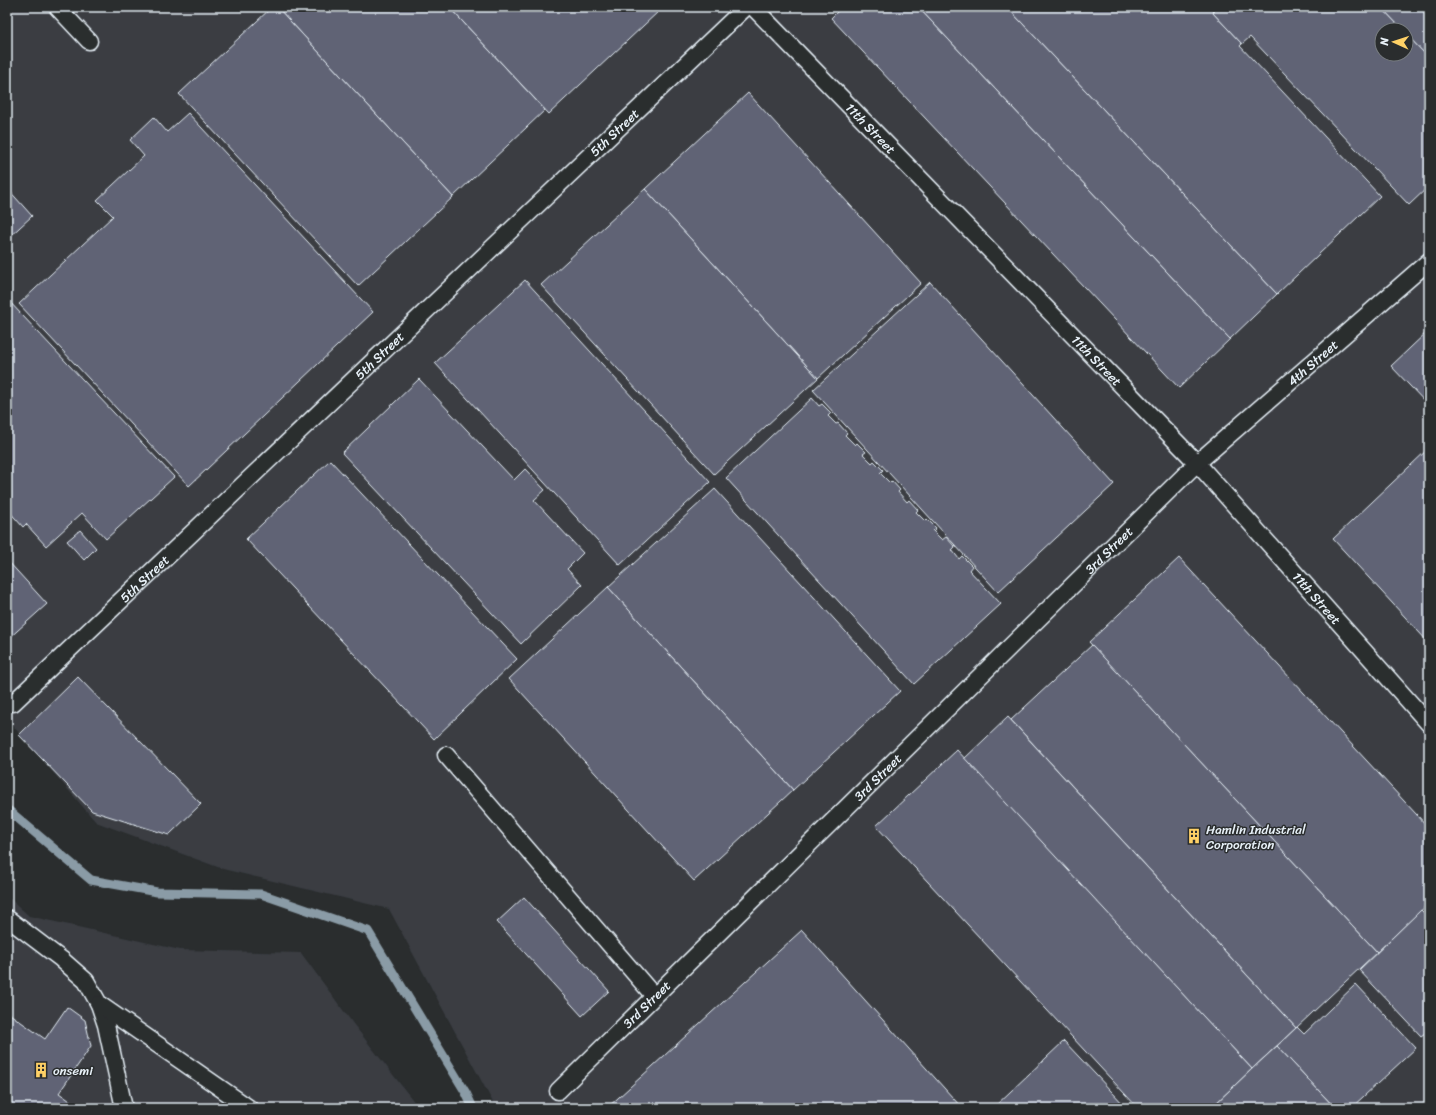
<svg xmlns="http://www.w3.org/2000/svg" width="1436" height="1115" viewBox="0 0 1436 1115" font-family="Sriracha,sans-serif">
<rect width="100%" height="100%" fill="#2a2d2e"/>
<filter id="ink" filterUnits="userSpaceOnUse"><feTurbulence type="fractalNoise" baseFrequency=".025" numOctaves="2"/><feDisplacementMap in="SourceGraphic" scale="8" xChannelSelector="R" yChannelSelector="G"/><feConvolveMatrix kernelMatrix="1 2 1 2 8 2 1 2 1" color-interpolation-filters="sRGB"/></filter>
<g filter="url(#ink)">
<g fill="#3a3d43" fill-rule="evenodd">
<path d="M7,7H1429V1108H496L389,909L223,869L96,822L7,719ZM1382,30H1406V54H1382Z"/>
<path d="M7,896L29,916L180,950L301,953L354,1025L419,1108H7Z"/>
</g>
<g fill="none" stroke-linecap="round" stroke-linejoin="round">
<path stroke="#8a9ba6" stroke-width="9" d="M7,809L91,880L157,892L261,894L368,931L466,1093L473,1108"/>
</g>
<g fill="#606375" stroke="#e8f1f8">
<path d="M277,7H449L545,110L453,197Z"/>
<path d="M277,7L453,197L358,286L179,94L271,8Z"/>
<path d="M449,7H656L659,11L549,114Z"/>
<path d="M842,7H918L1230,339L1179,388L831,18Z"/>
<path d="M918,7H1007L1277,294L1230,339Z"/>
<path d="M1007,7H1209L1214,12L1213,13L1242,44L1240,46L1380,196L1277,294Z"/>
<path d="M1219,7H1381L1403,30H1382V54H1406V34L1429,58V186L1409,205L1250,37L1242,44L1213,13Z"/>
<path d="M1381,7H1429V58L1406,34V30H1403Z"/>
<path d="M748,93L921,283L818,378L645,189Z"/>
<path d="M188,113L373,312L189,486L19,304L113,216L97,200L144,156L130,140L154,117L167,132Z"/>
<path d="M7,188L32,216L7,239Z"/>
<path d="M645,189L818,378L714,474L541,285Z"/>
<path d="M525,280L710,482L620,565L435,363Z"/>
<path d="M930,282L1114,484L998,592L813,390Z"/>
<path d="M7,299L174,477L106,539L82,513L46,546L26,524L23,527L7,509Z"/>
<path d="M1429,330V406L1391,366Z"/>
<path d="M419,379L514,480L525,469L545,490L534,500L583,553L567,569L582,585L521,644L342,453Z"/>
<path d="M812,398L819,406L822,404L831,413L828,416L836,424L838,423L847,433L845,435L855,445L857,443L866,452L863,454L872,463L874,461L883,470L880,473L890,483L892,481L900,490L898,492L907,502L909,500L918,510L916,512L925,521L927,519L936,528L933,531L942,540L946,537L955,547L952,550L959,559L962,556L972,566L969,570L1001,604L914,684L726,478Z"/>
<path d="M1429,448V643L1333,539Z"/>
<path d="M330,460L517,659L434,739L246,539Z"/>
<path d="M715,489L900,691L793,790L608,587Z"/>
<path d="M80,530L96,548L84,560L67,541Z"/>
<path d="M1179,558L1429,828V903L1377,952L1089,642Z"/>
<path d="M7,560L47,604L7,640Z"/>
<path d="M608,587L793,790L694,881L509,679Z"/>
<path d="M1092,645L1377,952L1296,1028L1011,720Z"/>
<path d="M78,677L201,804L169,835L92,811L19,735Z"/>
<path d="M1008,717L1296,1028L1252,1069L964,759Z"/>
<path d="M957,750L1252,1069L1211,1108H1138L876,826Z"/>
<path d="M524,897L609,991L582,1016L497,922Z"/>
<path d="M1421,910L1429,918V1030L1421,1036L1359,970Z"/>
<path d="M802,930L962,1108H607Z"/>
<path d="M1356,984L1416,1048L1351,1108H1335L1277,1046L1297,1027L1304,1034Z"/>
<path d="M67,1007L85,1020L91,1046L59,1093L80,1108H7V1012L45,1039Z"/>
<path d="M1064,1041L1127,1108H993Z"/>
<path d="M1277,1046L1335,1108H1211L1252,1069Z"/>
</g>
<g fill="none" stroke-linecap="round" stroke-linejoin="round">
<defs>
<g id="service">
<path d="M57,7L89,41"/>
<path id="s1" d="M753,7L1197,463L1429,724"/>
<path id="s2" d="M13,703L746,7"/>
<path d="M446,755L654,996"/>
<path d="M7,918L61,959L86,981L99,1004L106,1025L124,1108"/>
<path d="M99,1004L249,1108"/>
<path id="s3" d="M558,1091L1197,463L1429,261"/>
</g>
</defs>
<use href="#service" stroke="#e8f1f8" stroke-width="19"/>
<use href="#service" stroke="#2a2d2e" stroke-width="16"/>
</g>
</g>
<defs>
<symbol id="building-bare" viewBox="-9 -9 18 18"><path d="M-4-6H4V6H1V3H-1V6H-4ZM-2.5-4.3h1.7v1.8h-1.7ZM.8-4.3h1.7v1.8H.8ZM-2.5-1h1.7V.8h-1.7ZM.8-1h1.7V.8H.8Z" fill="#ffd166" stroke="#2a2d2e" stroke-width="2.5" paint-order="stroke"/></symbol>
</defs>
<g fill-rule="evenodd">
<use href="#building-bare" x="1183" y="825" width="22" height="22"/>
<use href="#building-bare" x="30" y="1059" width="22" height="22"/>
</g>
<g text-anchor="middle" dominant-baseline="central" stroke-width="3" stroke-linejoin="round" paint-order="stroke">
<g font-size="13" fill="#e8f1f8" stroke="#2a2d2e">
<text stroke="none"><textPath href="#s1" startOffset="169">11th Street</textPath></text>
<text stroke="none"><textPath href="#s2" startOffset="829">5th Street</textPath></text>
<text stroke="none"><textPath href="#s2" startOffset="505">5th Street</textPath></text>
<text stroke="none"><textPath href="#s1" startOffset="493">11th Street</textPath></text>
<text stroke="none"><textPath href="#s3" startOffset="1049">4th Street</textPath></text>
<text stroke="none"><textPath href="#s3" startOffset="772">3rd Street</textPath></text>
<text stroke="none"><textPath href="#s2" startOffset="181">5th Street</textPath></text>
<text stroke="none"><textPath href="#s1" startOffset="817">11th Street</textPath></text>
<text stroke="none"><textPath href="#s3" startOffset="448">3rd Street</textPath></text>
<text stroke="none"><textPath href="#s3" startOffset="124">3rd Street</textPath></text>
</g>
<g font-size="13" fill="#e8f1f8" stroke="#2a2d2e" text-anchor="start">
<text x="1206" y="829">Hamlin Industrial<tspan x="1206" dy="15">Corporation</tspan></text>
<text x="53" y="1070">onsemi</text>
</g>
</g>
<rect width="1436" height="1115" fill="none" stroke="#2a2d2e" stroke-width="24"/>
<rect x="12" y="12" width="1412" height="1091" fill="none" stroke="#e8f1f8" stroke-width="1.5" filter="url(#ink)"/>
<g transform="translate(1394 42) rotate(273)"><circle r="19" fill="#2a2d2e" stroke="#767b7f"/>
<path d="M0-3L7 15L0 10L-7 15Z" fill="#ffd166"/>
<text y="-6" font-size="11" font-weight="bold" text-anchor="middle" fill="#e8f1f8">N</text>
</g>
</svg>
